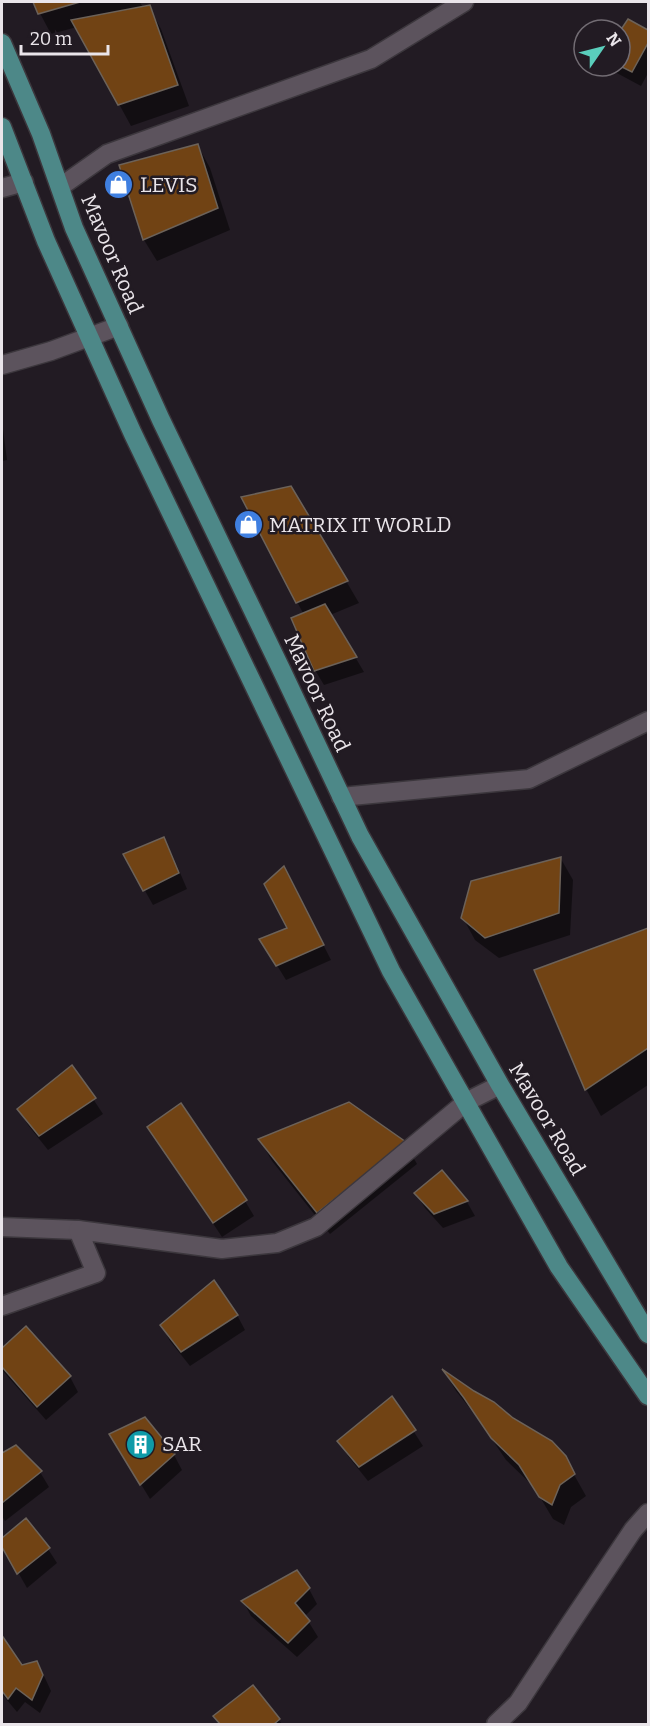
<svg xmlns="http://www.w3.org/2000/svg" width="650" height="1726" viewBox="0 0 650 1726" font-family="Bitter,serif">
<rect width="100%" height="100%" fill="#221b23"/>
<g fill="#0007">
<path d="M34,2H140L143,8L149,7L161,29L189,106L131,126L77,27L51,34Z"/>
<path d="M629,21L648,31V73L641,86L613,71L610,66H620V34Z"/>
<path d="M198,146L210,168L230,230L157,261L144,240L121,166Z"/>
<path d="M2,421L7,460L2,461Z"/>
<path d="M291,487L359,603L330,615L364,672L324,685L315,670L304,615L243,498Z"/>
<path d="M164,839L172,854L187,889L153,905L125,855Z"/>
<path d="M561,859L573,880L570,935L499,958L475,940L463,918Z"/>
<path d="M292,883L331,960L286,980L270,954L289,928Z"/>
<path d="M648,929V1085L601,1116L586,1089L536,971Z"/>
<path d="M72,1067L103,1114L48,1150L28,1125L19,1110Z"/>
<path d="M149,1127L245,1201L254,1216L222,1237Z"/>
<path d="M260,1140L405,1143L417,1164L330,1234L272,1161Z"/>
<path d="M442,1172L467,1202L475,1216L443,1228L425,1208L416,1194Z"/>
<path d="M237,1315L245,1330L190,1366L170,1341L162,1326Z"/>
<path d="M26,1328L70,1377L78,1392L46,1420L2,1370V1350Z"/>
<path d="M446,1374L564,1457L586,1496L571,1507L564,1525L553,1519L534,1487L506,1460L479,1420L456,1391Z"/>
<path d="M392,1398L423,1446L368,1481L348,1456L339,1441Z"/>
<path d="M111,1435L174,1455L182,1470L150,1499Z"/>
<path d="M16,1447L40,1472L49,1487L5,1521L2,1516V1455Z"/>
<path d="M25,1520L48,1549L57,1563L27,1588L2,1544V1539Z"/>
<path d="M309,1589L317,1604L305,1616L318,1637L297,1657L251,1616L243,1601Z"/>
<path d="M3,1639L22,1667L37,1663L45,1678L51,1691L40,1713L25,1702L17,1712L2,1694V1640Z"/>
<path d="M252,1687L282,1724H219L215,1717Z"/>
</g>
<g fill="#714314" stroke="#6c6259" stroke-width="1.5">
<path d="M33,2H80L38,14Z"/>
<path d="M150,5L178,85L118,105L71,20Z"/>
<path d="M628,19L648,30V43L632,72L620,66V31Z"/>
<path d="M198,144L218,208L143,240L119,165Z"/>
<path d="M291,486L348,581L296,603L241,497Z"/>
<path d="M325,604L357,657L314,671L291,618Z"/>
<path d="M164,837L179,873L143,891L123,854Z"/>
<path d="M561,857L559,913L485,938L461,918L471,881Z"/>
<path d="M284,866L324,945L276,966L259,939L287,928L264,884Z"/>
<path d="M648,928V1048L585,1090L534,970Z"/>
<path d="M72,1065L96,1098L39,1136L17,1109Z"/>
<path d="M349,1102L406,1142L317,1213L258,1139Z"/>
<path d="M181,1103L247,1200L213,1223L147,1127Z"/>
<path d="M442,1170L468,1201L434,1214L414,1193Z"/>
<path d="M214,1280L238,1315L181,1352L160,1325Z"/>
<path d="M26,1326L71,1376L37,1407L2,1367V1348Z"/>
<path d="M442,1369L474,1391L494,1402L513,1418L552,1441L566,1456L575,1474L560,1485L552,1505L539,1497L519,1465L491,1438L464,1398Z"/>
<path d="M392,1396L416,1430L359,1467L337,1441Z"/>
<path d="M145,1417L175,1454L140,1485L109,1434Z"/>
<path d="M16,1445L42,1471L2,1503V1453Z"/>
<path d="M26,1518L50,1548L17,1574L2,1547V1538Z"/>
<path d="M297,1570L310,1588L295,1603L310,1621L288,1643L241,1601Z"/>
<path d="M3,1637L22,1665L37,1661L43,1675L32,1700L16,1688L8,1699L2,1691V1638Z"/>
<path d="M253,1685L280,1719L274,1724H220L213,1716Z"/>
</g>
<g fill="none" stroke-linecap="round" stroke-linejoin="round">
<defs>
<g id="minor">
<path d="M60,187L107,154L371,59L464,2"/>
<path d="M2,188L24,182"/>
<path d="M2,365L51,351L119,326"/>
<path d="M341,797L529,779L648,721"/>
<path d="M2,1227L78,1230"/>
<path d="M2,1306L96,1273L78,1230L222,1249L277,1243L316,1227L466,1102L500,1085"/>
<path d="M496,1724L518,1703L570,1624L633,1530L648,1513"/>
</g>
<g id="primary">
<path d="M2,43L41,134L74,228L161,420L281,669L360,836L500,1085L648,1334"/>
<path d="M2,127L46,241L133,434L391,971L559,1267L648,1396"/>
</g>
</defs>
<use href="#minor" stroke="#3c373d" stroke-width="21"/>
<use href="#primary" stroke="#3c373d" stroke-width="21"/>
<use href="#minor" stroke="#5c535d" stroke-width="18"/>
<use href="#primary" stroke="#4d8888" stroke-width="18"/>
</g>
<defs>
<symbol id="shop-disc" viewBox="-11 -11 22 22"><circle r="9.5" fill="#3f7fe0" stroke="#221b23"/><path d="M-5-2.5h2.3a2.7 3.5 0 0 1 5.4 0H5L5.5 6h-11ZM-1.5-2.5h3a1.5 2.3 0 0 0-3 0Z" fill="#fff"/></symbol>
<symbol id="building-disc" viewBox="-11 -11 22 22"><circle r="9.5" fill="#0f9aa8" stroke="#221b23"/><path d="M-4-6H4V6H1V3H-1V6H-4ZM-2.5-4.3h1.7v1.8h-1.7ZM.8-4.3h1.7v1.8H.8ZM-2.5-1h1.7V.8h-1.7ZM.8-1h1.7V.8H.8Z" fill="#fff"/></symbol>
</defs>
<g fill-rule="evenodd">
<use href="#shop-disc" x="102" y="168" width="33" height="33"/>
<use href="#shop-disc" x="232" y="508" width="33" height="33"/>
<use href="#building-disc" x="124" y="1428" width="33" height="33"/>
</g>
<g text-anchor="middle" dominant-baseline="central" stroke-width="5" stroke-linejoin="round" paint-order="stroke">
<g font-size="21" fill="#eae5ea" stroke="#221b23" text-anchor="start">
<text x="140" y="185">LEVIS</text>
<text x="269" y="525">MATRIX IT WORLD</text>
<text x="162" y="1444">SAR</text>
</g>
<g font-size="21" fill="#eae5ea" stroke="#221b23">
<text transform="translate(112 254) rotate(67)">Mavoor Road</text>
<text transform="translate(317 693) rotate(65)">Mavoor Road</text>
<text transform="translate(547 1119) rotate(59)">Mavoor Road</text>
</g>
</g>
<rect width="650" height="1726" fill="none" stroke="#eae5ea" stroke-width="6"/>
<g transform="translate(602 48) rotate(55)"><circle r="28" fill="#221b23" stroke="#726c73" stroke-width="1.5"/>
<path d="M0-4.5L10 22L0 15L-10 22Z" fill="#5acebc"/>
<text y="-9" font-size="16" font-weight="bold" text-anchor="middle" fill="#eae5ea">N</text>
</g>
<path d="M21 45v9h87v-9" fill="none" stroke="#eae5ea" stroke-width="3"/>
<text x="30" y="45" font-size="18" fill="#eae5ea" stroke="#221b23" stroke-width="4.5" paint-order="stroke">20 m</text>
</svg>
